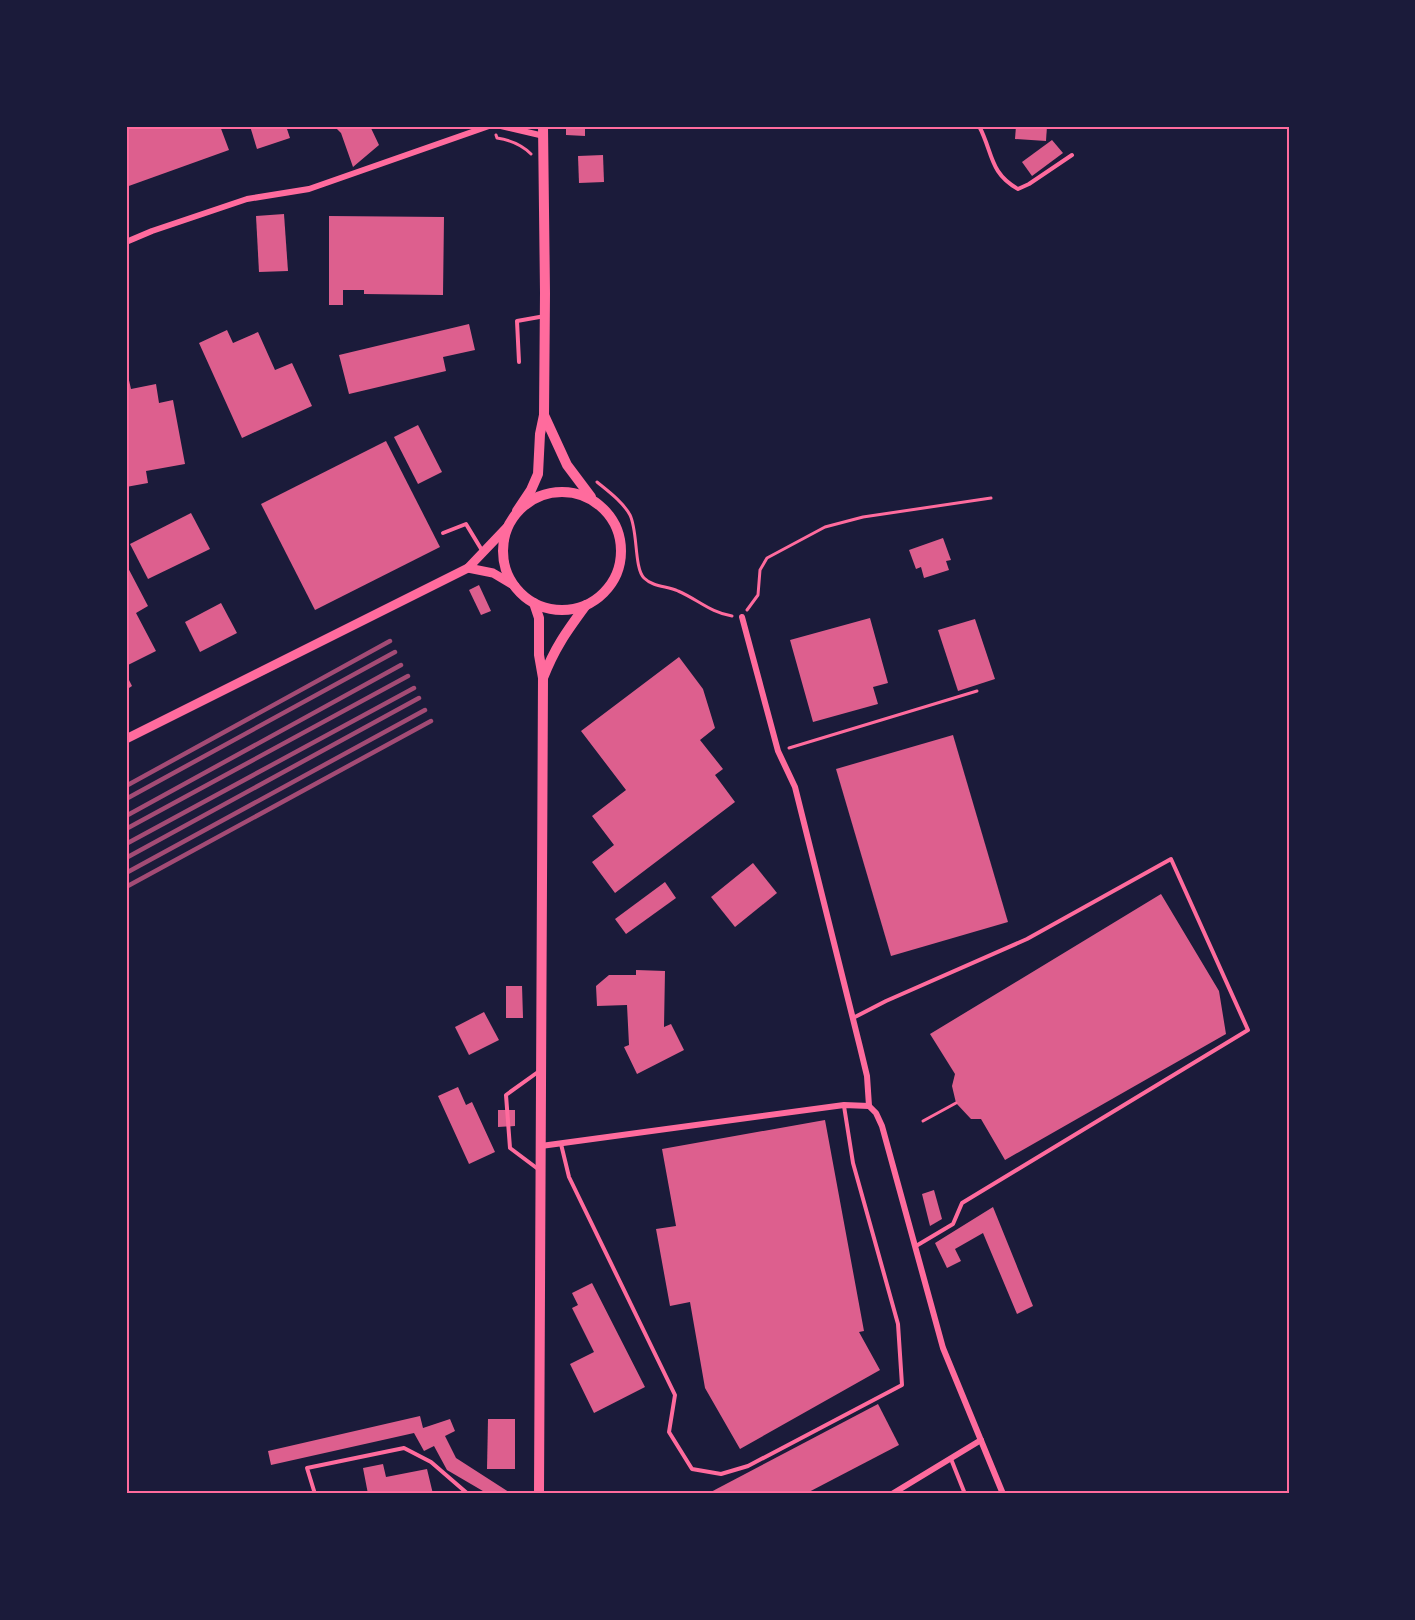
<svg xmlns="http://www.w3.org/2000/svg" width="1415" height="1620" viewBox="0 0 1415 1620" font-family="Helvetica,sans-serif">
<rect width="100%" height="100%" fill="#1b1b3a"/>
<g fill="#dd5f8e">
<path d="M126,126H220L229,150L126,187Z"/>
<path d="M250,126H286L290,138L257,149Z"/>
<path d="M334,126H370L379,145L353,167L341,133Z"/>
<path d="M566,126H585V136L566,135Z"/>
<path d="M1016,126H1047L1046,141L1015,139Z"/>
<path d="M1052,140L1063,153L1032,176L1022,162Z"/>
<path d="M603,155L604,182L579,183L578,156Z"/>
<path d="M284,214L288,271L259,272L256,216Z"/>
<path d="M329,216L444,217L443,295L364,294V290H343V305H329Z"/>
<path d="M469,324L475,350L443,357L446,371L349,394L339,355Z"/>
<path d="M227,330L233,343L258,332L275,370L292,363L312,406L242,438L199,343Z"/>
<path d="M126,367L131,389L156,384L159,403L173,400L185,464L146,471L148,483L126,487Z"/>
<path d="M418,425L442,472L418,484L394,437Z"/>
<path d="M386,441L440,547L315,610L261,504Z"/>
<path d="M191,513L210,549L148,579L130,544Z"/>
<path d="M943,538L951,560L946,561L949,570L924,578L921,567L916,569L909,550Z"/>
<path d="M126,564L148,606L136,613L156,651L126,666Z"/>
<path d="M479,585L491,611L481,615L469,590Z"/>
<path d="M221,603L237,633L200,652L185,622Z"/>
<path d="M870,618L888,683L873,687L878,704L813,722L790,640Z"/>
<path d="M975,619L995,679L958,691L938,630Z"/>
<path d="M679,657L703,689L715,728L700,740L723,769L715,775L735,802L615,893L592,862L614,845L592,816L626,790L581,731Z"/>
<path d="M126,674L132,686L126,690Z"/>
<path d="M953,735L1008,922L891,956L836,769Z"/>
<path d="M753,863L777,893L735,927L711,897Z"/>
<path d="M665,882L676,898L626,934L615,919Z"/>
<path d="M1161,894L1219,991L1226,1034L1005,1160L981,1119H971L956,1103L952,1086L955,1074L930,1034Z"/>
<path d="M636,970L665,971L664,1027L671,1024L684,1050L637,1074L624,1047L629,1045L627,1005L597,1006L596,986L609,975H636Z"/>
<path d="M506,986H522L523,1018H506Z"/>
<path d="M484,1012L499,1040L469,1055L455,1027Z"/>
<path d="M458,1087L466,1105L472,1102L495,1152L469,1164L438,1096Z"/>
<path d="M498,1110H515V1126L498,1127Z"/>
<path d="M825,1120L864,1331L859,1332L880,1370L740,1449L705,1388L690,1302L670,1306L656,1229L676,1226L662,1149Z"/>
<path d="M934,1190L942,1219L930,1226L922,1194Z"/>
<path d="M993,1207L1033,1306L1017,1314L983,1233L955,1249L961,1261L947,1268L935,1243Z"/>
<path d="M592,1283L645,1387L594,1413L570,1364L594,1352L572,1308L578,1305L572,1293Z"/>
<path d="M878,1404L899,1445L805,1494H707Z"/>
<path d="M420,1416L423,1428L450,1419L455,1431L445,1436L456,1458L512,1494H488L447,1470L434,1446L424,1451L414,1433L271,1465L268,1451Z"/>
<path d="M488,1419H515V1469H487Z"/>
<path d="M383,1464L386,1477L427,1469L433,1494H368L363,1468Z"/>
</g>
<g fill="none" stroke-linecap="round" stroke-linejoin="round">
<g stroke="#ff6b9d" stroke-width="3">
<path d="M496,135L497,138C510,140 521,144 531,154"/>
<path d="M597,482C608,491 623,502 630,515C638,531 634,568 644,578C653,587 667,586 678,591C697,599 711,613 732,616"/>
<path d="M747,610L758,595L760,570L767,558L825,527L863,517L991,498"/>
<path d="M789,748L977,691"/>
<path d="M923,1121L956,1103"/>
</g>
<g stroke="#ff6b9d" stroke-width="4">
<path d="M979,126C993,152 989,173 1018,189L1029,184L1072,155"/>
<path d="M519,362L517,321L545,316"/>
<path d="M443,533L466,524L483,552"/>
<path d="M853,1018L886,1001L1027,939L1171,859L1248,1030L962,1203L953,1224L916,1246"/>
<path d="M561,1144L569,1177L675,1395L669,1432L692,1469L721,1474L748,1466L902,1385L898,1324L853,1163L844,1106"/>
<path d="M538,1169L510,1148L506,1095L538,1072"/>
<path d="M951,1459L965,1494"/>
<path d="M315,1494L307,1468L404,1448L431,1462L468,1494"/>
</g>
<g stroke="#ff6b9d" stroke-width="6">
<path d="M501,126L544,136"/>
<path d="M126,242L152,231L247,199L309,189L489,126"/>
<path d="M742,617L778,751L795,787L860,1047L867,1076L869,1106"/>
<path d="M541,1146L844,1105L869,1106L876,1113L882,1126L943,1348L1003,1494"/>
<path d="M892,1494L981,1440"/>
</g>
<g stroke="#ff6b9d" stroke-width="9">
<path d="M468,568L493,573L515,586"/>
<path d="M126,739L468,568L508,526"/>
</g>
<g stroke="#ff6b9d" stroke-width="10">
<path d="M544,415L567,465L591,497"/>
<circle cx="562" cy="551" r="59"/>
<path d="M517,511L531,490L538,474L540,434L544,415L545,293L543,126"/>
<path d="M534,603L539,618V655L543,678L539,1494"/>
<path d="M543,678C555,647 567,631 586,605"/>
</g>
<g stroke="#a44b75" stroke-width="4.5">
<path d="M126,786L390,641"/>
<path d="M126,799L395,652"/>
<path d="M126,816L401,665"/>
<path d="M126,829L408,676"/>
<path d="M126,844L414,688"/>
<path d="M126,858L419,698"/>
<path d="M126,873L425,710"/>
<path d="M126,887L431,721"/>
</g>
</g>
<rect width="1415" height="1620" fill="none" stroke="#1b1b3a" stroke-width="255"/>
<rect x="128" y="128" width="1160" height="1364" fill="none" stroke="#ff6b9d" stroke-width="2"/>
</svg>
